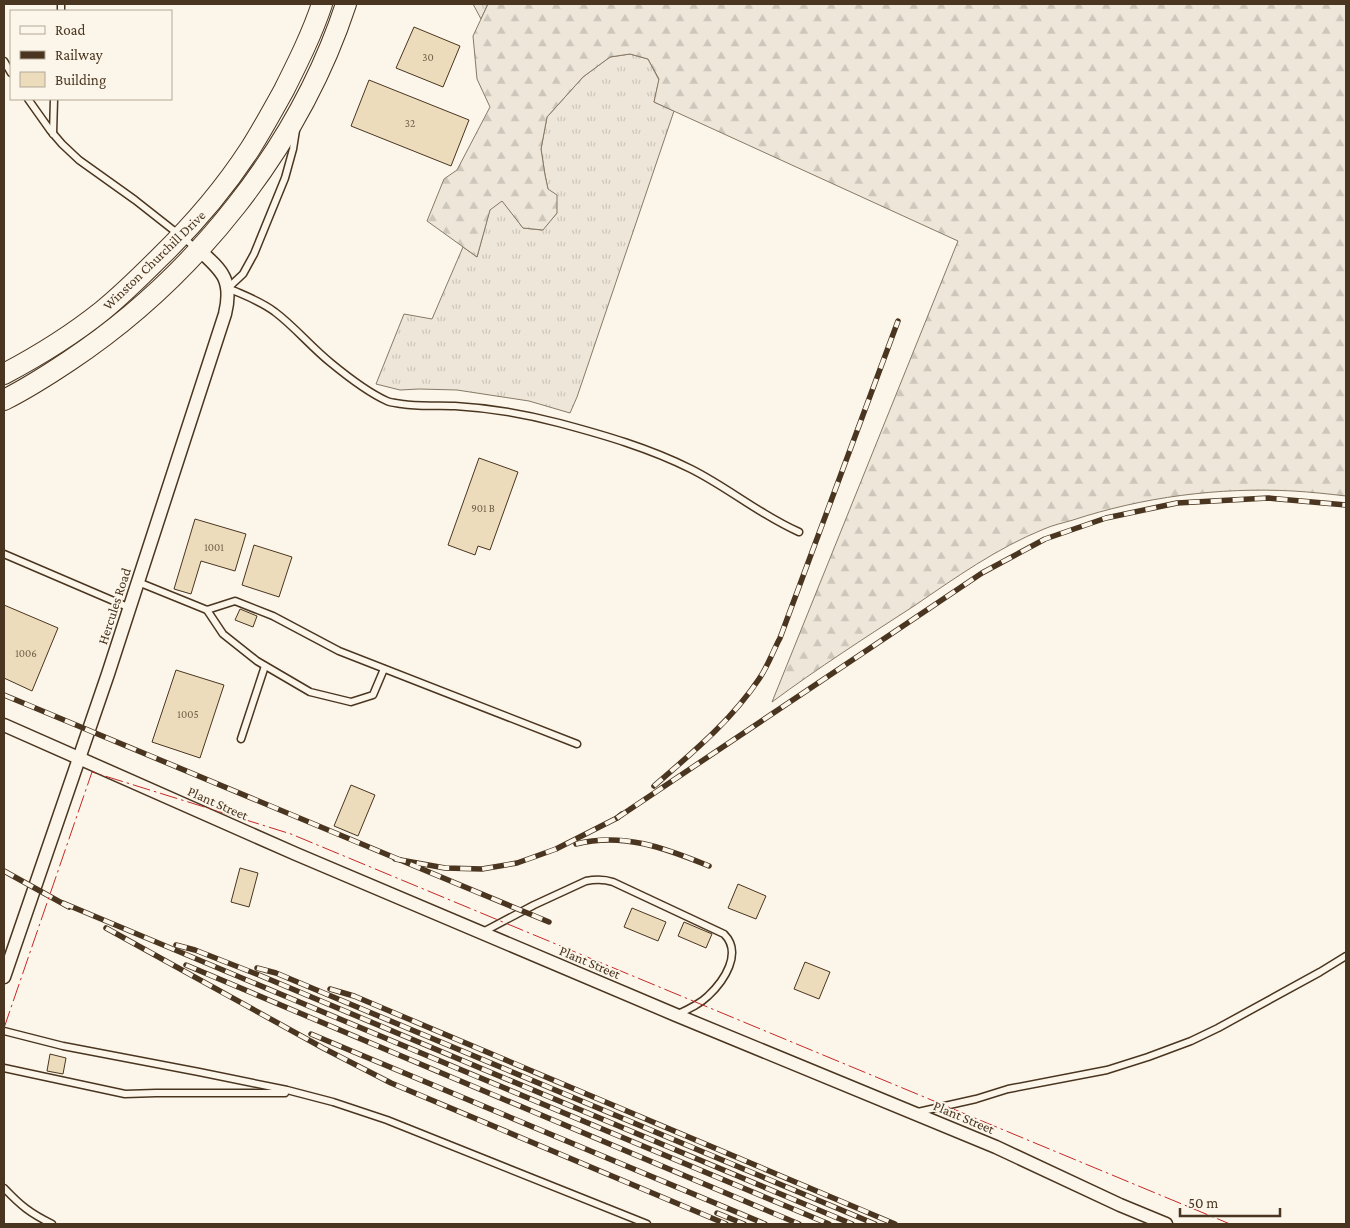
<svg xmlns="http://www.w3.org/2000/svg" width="1350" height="1228" viewBox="0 0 1350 1228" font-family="'Crimson Pro',serif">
<defs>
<pattern id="grass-tufts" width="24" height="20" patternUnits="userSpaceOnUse" patternTransform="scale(1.25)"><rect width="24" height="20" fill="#ede6d9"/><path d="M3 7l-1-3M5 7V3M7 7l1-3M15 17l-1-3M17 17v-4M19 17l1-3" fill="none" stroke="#cdc6ba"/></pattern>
<pattern id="forest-firs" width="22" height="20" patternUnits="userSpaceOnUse" patternTransform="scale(1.25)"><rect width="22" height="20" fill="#ede6d9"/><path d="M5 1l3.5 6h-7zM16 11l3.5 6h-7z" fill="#cdc6ba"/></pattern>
</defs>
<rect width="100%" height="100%" fill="#fbf6e9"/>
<g fill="url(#grass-tufts)" stroke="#887966">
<path d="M472,4H488L481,19L473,4Z"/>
<path d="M630,54L648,59L659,80L654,102L674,111L577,397L570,413L529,401L457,390L419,389L400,390L376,384L404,314L432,319L463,247L477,257L490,209L502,200L523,228L542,230L557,213L548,189L545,175L541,149L547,117L583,77L610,57Z"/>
</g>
<path fill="url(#forest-firs)" stroke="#887966" d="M488,4H1346V496C1329,494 1311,492 1293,491C1219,487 1143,497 1073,520C1063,523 1053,525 1044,529C997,548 955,578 914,606C866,637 818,668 772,702L958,241L654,102L659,79L648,59L630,54L610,57L583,77L547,117L541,149L545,175L548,189L557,195V213L543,230L523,228L502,201L490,210L477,257L427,221L444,179L457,170L490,107L477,79L473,36Z"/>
<g fill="#ecdcbc" stroke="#4a3520">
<path d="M414,27L460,46L443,87L396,68Z"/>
<path d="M369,80L469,120L451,166L351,126Z"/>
<path d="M479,458L518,472L490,550L478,546L475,555L448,545Z"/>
<path d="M195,519L246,534L235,571L201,561L191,594L174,589Z"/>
<path d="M254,545L292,557L279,597L242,585Z"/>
<path d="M4,605L58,628L32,691L4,678Z"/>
<path d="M240,609L257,616L253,627L235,620Z"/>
<path d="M176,670L224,685L200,758L152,742Z"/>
<path d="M351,785L375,795L358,836L334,826Z"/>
<path d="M240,868L258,873L249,907L231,902Z"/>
<path d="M738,884L766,896L756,919L728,908Z"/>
<path d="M632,908L666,922L658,941L624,927Z"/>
<path d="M684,922L712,934L706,948L678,936Z"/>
<path d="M805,962L830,972L819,999L794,989Z"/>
<path d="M50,1054L66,1058L63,1074L47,1071Z"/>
</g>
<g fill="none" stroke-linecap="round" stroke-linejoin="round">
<defs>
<g id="service">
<path d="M61,11V4"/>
<path d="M4,61L11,73"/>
<path d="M28,99L50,130L62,144L79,160L135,200L196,248"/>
<path d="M296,130L293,149L285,178L254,254L243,274L228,288C243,295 261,301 275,312C295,327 311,347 331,363C348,377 367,392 387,401C391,403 397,403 402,404C419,407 437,405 455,406C490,408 525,414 559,423C604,435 649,448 691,469C729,488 760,515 799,532"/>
<path d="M53,134L54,99"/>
<path d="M4,554L130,608"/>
<path d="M138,582L207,610L235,601L273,616L339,651L577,744"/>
<path d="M207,610L223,634L257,661L310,692L351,702L373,695L384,669"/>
<path d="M241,739L265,666"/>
<path d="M483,932L534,905L586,881C596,879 604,879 613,882L724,934C743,953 724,981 708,996C700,1004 689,1009 678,1014"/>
<path d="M4,1031L63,1046L199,1072L287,1090L333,1102L387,1120L647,1224"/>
<path d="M4,1068L125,1094L156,1093H285"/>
<path d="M918,1112L976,1099L1008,1089L1107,1070L1148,1057L1191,1041L1218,1028L1320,972L1346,956"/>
<path d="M4,1188C21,1206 30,1213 52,1224"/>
</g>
<g id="minor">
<path d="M4,725L296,854L676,1015L996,1147L1120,1205L1166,1224"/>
<path d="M4,977L108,674L225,314C233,281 223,271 199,250"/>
</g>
<g id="trunk">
<path d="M4,374C38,356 72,335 102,311C123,294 142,275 160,257C194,224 224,189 250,149C262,130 273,110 284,90C298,62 312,34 322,4"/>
<path d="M4,400C26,389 48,375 69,361C194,278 299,147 346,4"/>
</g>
</defs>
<use href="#service" stroke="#4a3520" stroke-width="9"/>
<use href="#minor" stroke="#4a3520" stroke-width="15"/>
<use href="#trunk" stroke="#4a3520" stroke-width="22"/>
<use href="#service" stroke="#fbf6e9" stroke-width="6"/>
<use href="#minor" stroke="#fbf6e9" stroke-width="12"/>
<use href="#trunk" stroke="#fbf6e9" stroke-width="20"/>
<defs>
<g id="rail">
<path d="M4,695L549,922"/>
<path d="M654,786C692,753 731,721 759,679C768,666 773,651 780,638L898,321"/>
<path d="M617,818L982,573L1045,539L1106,518L1177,503L1268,498L1346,505"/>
<path d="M576,844C623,832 665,848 709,866"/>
<path d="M395,859L445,868L482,869L517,863L556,849L617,818L622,814"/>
<path d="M4,871L69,907"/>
<path d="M63,903L829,1224"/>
<path d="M106,928L323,1048L391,1083L726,1224"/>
<path d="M176,945L195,950L259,975L852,1224"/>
<path d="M186,965L799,1224"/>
<path d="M257,968L276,973L875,1224"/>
<path d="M330,989L354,996L895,1224"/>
<path d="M311,1034L765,1224"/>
<path d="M717,1213L744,1224"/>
</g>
</defs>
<use href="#rail" stroke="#4a3520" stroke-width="5.5"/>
<use href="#rail" stroke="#fbf6e9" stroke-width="4" stroke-dasharray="11" stroke-linecap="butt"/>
<path stroke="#c62828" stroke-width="1" stroke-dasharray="18 4 2.5 4" stroke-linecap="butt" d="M4,1028L92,772L291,834L1230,1224"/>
</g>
<g text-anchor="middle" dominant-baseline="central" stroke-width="4" stroke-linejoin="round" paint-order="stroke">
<g font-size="11" fill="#725f47">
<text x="428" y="57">30</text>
<text x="410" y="123">32</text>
<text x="483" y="508">901 B</text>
<text x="214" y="547">1001</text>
<text x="26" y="653">1006</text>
<text x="188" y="714">1005</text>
</g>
<g font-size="14" fill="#4a3520" stroke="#fbf6e9">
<text transform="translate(154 260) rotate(-44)">Winston Churchill Drive</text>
<text transform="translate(114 606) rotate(-72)">Hercules Road</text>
<text transform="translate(218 803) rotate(24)">Plant Street</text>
<text transform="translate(590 962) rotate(23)">Plant Street</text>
<text transform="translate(964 1117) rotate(23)">Plant Street</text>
</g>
</g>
<rect width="1350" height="1228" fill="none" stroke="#4a3520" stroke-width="10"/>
<rect x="10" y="10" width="162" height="90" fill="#fbf6e9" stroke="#b4a999"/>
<rect x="20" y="26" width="25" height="8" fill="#fbf6e9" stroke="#b4a999"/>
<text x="55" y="35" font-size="15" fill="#4a3520">Road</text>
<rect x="20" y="51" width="25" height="8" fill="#4a3520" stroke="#b4a999"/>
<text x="55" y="60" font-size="15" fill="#4a3520">Railway</text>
<rect x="20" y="72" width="25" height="15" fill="#ecdcbc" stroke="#b4a999"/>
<text x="55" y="85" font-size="15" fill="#4a3520">Building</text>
<path d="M1180 1208v8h100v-8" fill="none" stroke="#4a3520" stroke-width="2.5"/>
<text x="1188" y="1208" font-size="15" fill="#4a3520" stroke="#fbf6e9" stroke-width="4" paint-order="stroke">50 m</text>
</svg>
